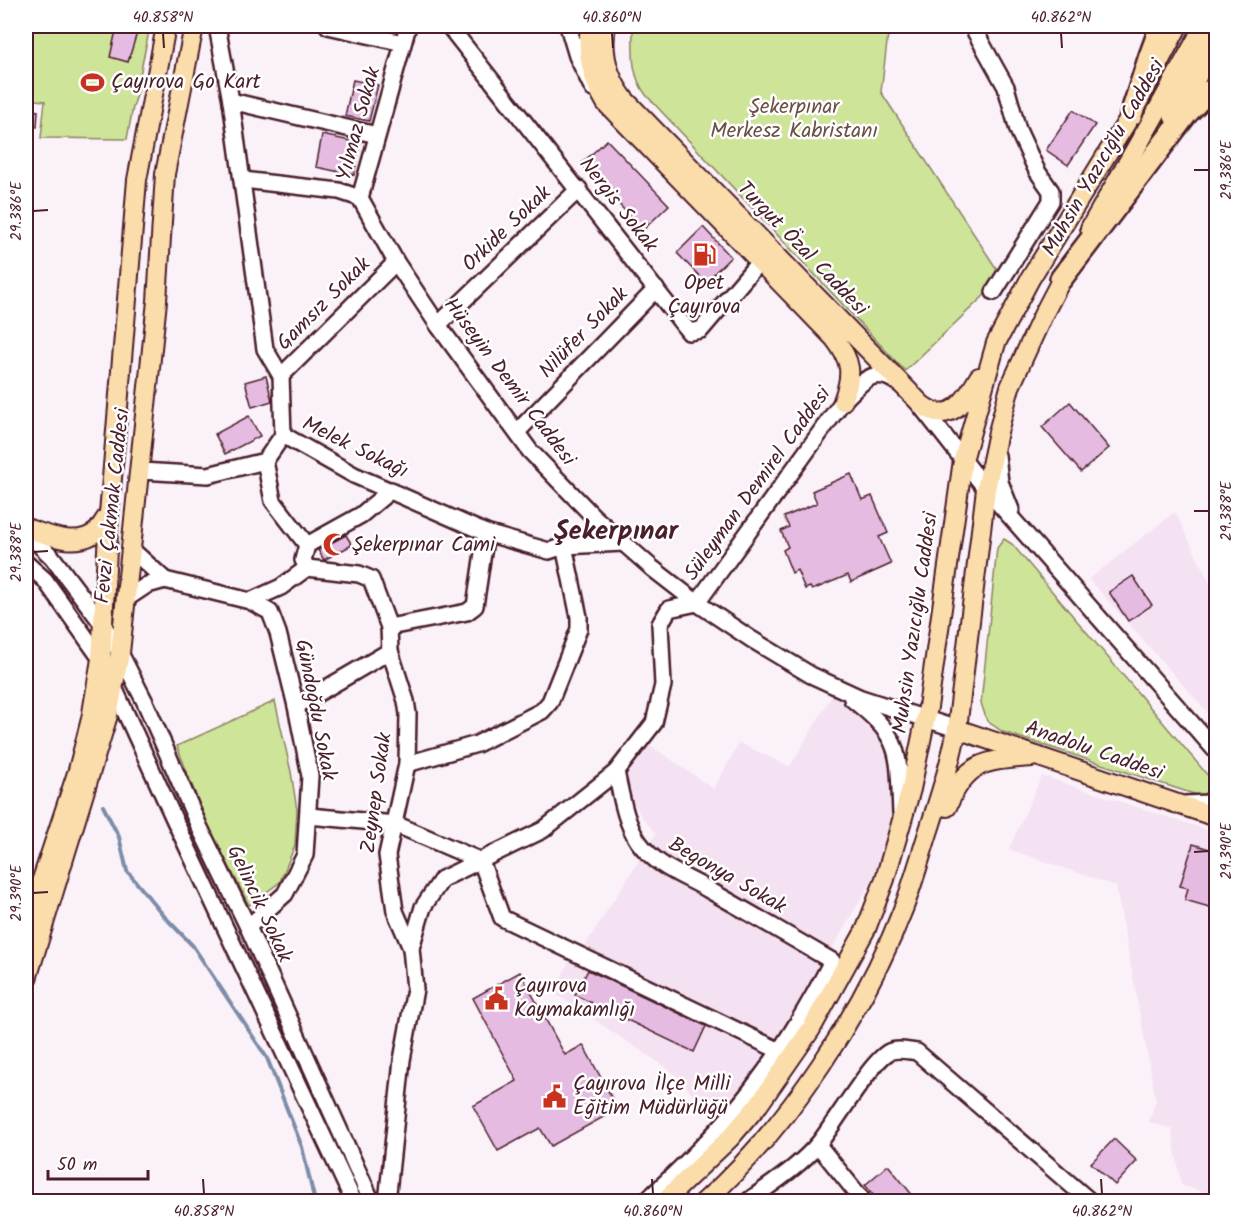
<svg xmlns="http://www.w3.org/2000/svg" width="1242" height="1227" viewBox="0 0 1242 1227" font-family="Kalam,sans-serif">
<rect width="100%" height="100%" fill="#faf1f9"/>
<filter id="ink" filterUnits="userSpaceOnUse"><feTurbulence type="fractalNoise" baseFrequency=".0167" numOctaves="2"/><feDisplacementMap in="SourceGraphic" scale="12" xChannelSelector="R" yChannelSelector="G"/><feConvolveMatrix kernelMatrix="1 2 1 2 8 2 1 2 1" color-interpolation-filters="sRGB"/></filter>
<g filter="url(#ink)">
<g fill="#f4e1f2">
<path d="M1175,512L1216,596V722L1089,579Z"/>
<path d="M834,692L859,712L889,743L902,828L775,1047L713,1118L673,1072L554,993L574,951L579,955L656,834L643,818L616,774L642,740L714,789L739,743L790,767Z"/>
<path d="M1042,776L1216,833V1196L1181,1185L1172,1129L1149,1122L1156,1100L1116,886L1009,849Z"/>
</g>
<g fill="#cee499" stroke="#8c8262" stroke-width="1.5">
<path d="M26,26H150L140,75L143,77L133,107L127,139L41,138L45,101L26,99Z"/>
<path d="M633,26H889L881,92L998,271L994,286L905,371L646,95C630,74 633,51 633,26Z"/>
<path d="M1004,539L1012,544L1210,778L1211,789L1205,796L1197,795L1003,732L987,721L981,703L997,548Z"/>
<path d="M275,701L291,772L297,810L295,845L280,882L249,905L205,819L177,746Z"/>
</g>
<g fill="none" stroke-linecap="round" stroke-linejoin="round">
<path stroke="#7c8ca9" stroke-width="4" d="M103,806L119,837L127,871L164,916L193,946L267,1058L302,1147L315,1202"/>
</g>
<g fill="#e5bbe2" stroke="#4a1f2b" stroke-width="1.5">
<path d="M117,26H139L128,62L110,57Z"/>
<path d="M353,80L378,85L369,121L345,116Z"/>
<path d="M26,109L38,111L37,127L26,126Z"/>
<path d="M1073,110L1095,125L1068,165L1046,150Z"/>
<path d="M322,135L360,143L354,175L316,167Z"/>
<path d="M607,140L669,205L643,230L581,164Z"/>
<path d="M703,227L731,257L705,282L677,253Z"/>
<path d="M266,376L272,401L252,407L245,382Z"/>
<path d="M1070,402L1109,448L1081,472L1042,427Z"/>
<path d="M249,416L260,436L225,454L215,434Z"/>
<path d="M851,474L862,500L872,496L888,533L879,537L891,564L851,582L848,575L812,590L810,587L805,589L797,570L792,573L783,550L788,547L781,531L789,527L784,517L817,503L812,491Z"/>
<path d="M346,535L352,545L324,560L318,550Z"/>
<path d="M1133,576L1152,605L1128,621L1109,592Z"/>
<path d="M1193,844L1216,851V909L1185,900L1188,888L1180,886Z"/>
<path d="M588,970L706,1026L694,1052L575,995Z"/>
<path d="M520,972L565,1055L583,1045L618,1109L551,1146L540,1128L498,1151L473,1106L517,1081L473,998Z"/>
<path d="M1114,1139L1137,1161L1115,1185L1091,1163Z"/>
<path d="M888,1165L918,1202H879L865,1185Z"/>
</g>
<g fill="none" stroke-linecap="round" stroke-linejoin="round">
<defs>
<g id="minor">
<path d="M217,26L231,101L265,349L281,376L283,435L354,475L486,533L549,551L564,546L623,543"/>
<path d="M328,26L403,43"/>
<path d="M449,26L689,332L701,330L759,262"/>
<path d="M568,26L577,56L593,89"/>
<path d="M972,26L1006,87L1018,130L1037,171L1051,191V201L994,292"/>
<path d="M231,101L377,135"/>
<path d="M243,180L339,191L360,198L396,262L438,325L530,451L594,517L652,568L697,603L751,639L811,675L861,698L957,729"/>
<path d="M360,198L408,26"/>
<path d="M438,325L579,189"/>
<path d="M281,376L396,262"/>
<path d="M920,405L986,489L1216,751"/>
<path d="M517,432L656,289"/>
<path d="M997,455L1000,482L1011,510"/>
<path d="M265,461L273,501L307,545L303,560L307,568"/>
<path d="M141,471L208,475L265,461L283,435"/>
<path d="M26,532L52,557L104,626L120,653L145,702L199,826L248,927L372,1202"/>
<path d="M307,545L361,515L391,490"/>
<path d="M132,550L165,580L250,601L270,612L278,633L296,706L310,776L305,855L285,894L248,927"/>
<path d="M26,563L45,580L101,659L175,821L354,1202"/>
<path d="M307,568L359,574L371,579L389,627L390,651L406,701L408,714L407,764L387,855L395,911L411,948"/>
<path d="M126,599L147,585L165,580"/>
<path d="M250,601L281,587L307,568"/>
<path d="M389,627L467,612L475,606L486,533"/>
<path d="M852,699C903,739 898,751 901,813"/>
<path d="M296,706L390,651"/>
<path d="M407,764L477,744L542,711L550,702L579,629V617L564,546"/>
<path d="M616,772C621,794 625,822 638,841C656,867 683,875 709,890C750,913 791,937 832,961C809,1006 783,1049 752,1089C721,1130 683,1166 645,1202"/>
<path d="M1185,804L1208,803L1216,796"/>
<path d="M309,816L395,824L481,861L502,918L780,1051"/>
<path d="M818,1145L864,1202"/>
<path d="M387,1202L402,1060L415,989L411,948L423,907L442,879L543,830L616,772L654,723L663,685L660,624L669,609L697,603L843,401C861,384 873,364 898,383"/>
<path d="M747,1202C771,1184 799,1167 819,1143C834,1125 871,1061 889,1052C897,1048 908,1051 917,1052L1091,1202"/>
</g>
<g id="major">
<path d="M590,26C586,53 592,79 606,103L834,338C852,361 853,374 843,401"/>
<path d="M606,26C601,54 608,78 625,100L921,404C950,427 966,400 979,377"/>
<path d="M1090,228L1151,122L1204,26"/>
<path d="M26,528C47,535 79,549 98,530C102,525 105,519 109,514"/>
<path d="M957,729L1216,817"/>
<path d="M947,807C967,760 985,761 1032,757"/>
<path d="M26,928L78,770L91,719L101,659L109,514L137,180L166,26"/>
<path d="M26,982L108,715L120,653L157,301L165,174L194,26"/>
<path d="M663,1202L730,1138L759,1104L811,1029L866,929L885,879L911,789L928,707L963,460L996,343L1030,279L1131,115L1178,26"/>
<path d="M704,1202C788,1127 864,1011 904,907C913,883 920,858 928,833C939,799 950,765 957,729L986,489L998,432L1010,387L1043,315L1068,267"/>
</g>
<g id="highway">
<path d="M1131,115L1150,56L1161,26"/>
<path d="M1175,116L1216,37"/>
<path d="M1061,279L1187,113L1205,94L1216,88"/>
</g>
</defs>
<use href="#minor" stroke="#4a1f2b" stroke-width="20"/>
<use href="#major" stroke="#4a1f2b" stroke-width="22"/>
<use href="#highway" stroke="#4a1f2b" stroke-width="26"/>
<use href="#minor" stroke="#fff" stroke-width="15"/>
<use href="#major" stroke="#fbdcab" stroke-width="18"/>
<use href="#highway" stroke="#fbdcab" stroke-width="21"/>
</g>
</g>
<path fill="none" stroke="#4a1f2b" stroke-width="2" d="M163,33L164,48M612,33L613,48M1061,33L1062,48M1194,170H1209M33,211L48,210M1194,511H1209M33,552L48,551M1194,852L1209,851M33,893L48,892M203,1179L204,1194M652,1179L653,1194M1101,1179L1102,1194"/>
<defs>
<symbol id="stadium-bare" viewBox="-9 -9 18 18"><path d="M0-5a6.5 5 0 1 0 0 10a6.5 5 0 1 0 0-10ZM-3.5-1.8h7v3.6h-7Z" fill="#c8321e" stroke="#fff" stroke-width="2.5" paint-order="stroke"/></symbol>
<symbol id="fuel-bare" viewBox="-9 -9 18 18"><path d="M-5.5-6h7V0h2V4h1.3V-2.5L3-4.5l.8-.8L6-3V5H2.5V1h-1V6h-7ZM-4.2-4.7v3.2H.2V-4.7Z" fill="#c8321e" stroke="#fff" stroke-width="2.5" paint-order="stroke"/></symbol>
<symbol id="mosque-bare" viewBox="-9 -9 18 18"><path d="M3.5-4.9A6 6 0 1 0 3.5 4.9A5 5 0 1 1 3.5-4.9Z" fill="#c8321e" stroke="#fff" stroke-width="2.5" paint-order="stroke"/></symbol>
<symbol id="civic-bare" viewBox="-9 -9 18 18"><path d="M-.6-6.5H3V-4.5H.6V-3L4-1V1h2V6H-6V1h2V-1L-.6-3ZM-1.2 2.5V6h2.4V2.5Z" fill="#c8321e" stroke="#fff" stroke-width="2.5" paint-order="stroke"/></symbol>
</defs>
<g fill-rule="evenodd">
<use href="#stadium-bare" x="76" y="66" width="33" height="33"/>
<use href="#fuel-bare" x="688" y="238" width="33" height="33"/>
<use href="#mosque-bare" x="318" y="528" width="33" height="33"/>
<use href="#civic-bare" x="480" y="982" width="33" height="33"/>
<use href="#civic-bare" x="538" y="1080" width="33" height="33"/>
</g>
<g text-anchor="middle" dominant-baseline="central" stroke-width="5" stroke-linejoin="round" paint-order="stroke">
<g font-size="21" fill="#4a1f2b" stroke="#fff" text-anchor="start">
<text x="111" y="82">Çayırova Go Kart</text>
<text x="704" y="283" text-anchor="middle">Opet<tspan x="704" dy="24">Çayırova</tspan></text>
<text x="352" y="545">Şekerpınar Cami</text>
<text x="514" y="986">Çayırova<tspan x="514" dy="24">Kaymakamlığı</tspan></text>
<text x="573" y="1084">Çayırova İlçe Milli<tspan x="573" dy="24">Eğitim Müdürlüğü</tspan></text>
</g>
<g font-size="21" fill="#6b5046" stroke="#fff">
<text x="794" y="107">Şekerpınar<tspan x="794" dy="24">Merkesz Kabristanı</tspan></text>
</g>
<g font-size="21" fill="#4a1f2b" stroke="#fff">
<text transform="translate(359 124) rotate(-75)">Yılmaz Sokak</text>
<text transform="translate(1104 158) rotate(-60)">Muhsin Yazıcığlu Caddesi</text>
<text transform="translate(618 205) rotate(52)">Nergis Sokak</text>
<text transform="translate(507 229) rotate(-44)">Orkide Sokak</text>
<text transform="translate(802 249) rotate(46)">Turgut Özal Caddesi</text>
<text transform="translate(324 304) rotate(-45)">Gamsız Sokak</text>
<text transform="translate(584 333) rotate(-46)">Nilüfer Sokak</text>
<text transform="translate(509 382) rotate(53)">Hüseyin Demir Caddesi</text>
<text transform="translate(355 448) rotate(26)">Melek Sokağı</text>
<text transform="translate(758 484) rotate(-54)">Süleyman Demirel Caddesi</text>
<text transform="translate(113 506) rotate(-84)">Fevzi Çakmak Caddesi</text>
<text transform="translate(916 623) rotate(-82)">Muhsin Yazıcığlu Caddesi</text>
<text transform="translate(315 710) rotate(79)">Gündoğdu Sokak</text>
<text transform="translate(1094 751) rotate(19)">Anadolu Caddesi</text>
<text transform="translate(377 793) rotate(-82)">Zeynep Sokak</text>
<text transform="translate(727 876) rotate(30)">Begonya Sokak</text>
<text transform="translate(259 904) rotate(65)">Gelincik Sokak</text>
</g>
<g font-size="27" font-weight="bold" fill="#4a1f2b" stroke="#fff">
<text x="616" y="531">Şekerpınar</text>
</g>
</g>
<rect width="1242" height="1227" fill="none" stroke="#fff" stroke-width="66"/>
<path d="M48 1170v9h100v-9" fill="none" stroke="#4a1f2b" stroke-width="3"/>
<text x="57" y="1170" font-size="18" fill="#4a1f2b" stroke="#ffffff" stroke-width="4.5" paint-order="stroke">50 m</text>
<rect x="33" y="33" width="1176" height="1161" fill="none" stroke="#4a1f2b" stroke-width="2"/>
<g font-size="15" text-anchor="middle" fill="#4a1f2b">
<text x="163" y="22">40.858°N</text>
<text x="612" y="22">40.860°N</text>
<text x="1061" y="22">40.862°N</text>
<text transform="translate(1226 170) rotate(-90)" y="5">29.386°E</text>
<text transform="translate(16 211) rotate(-90)" y="5">29.386°E</text>
<text transform="translate(1226 511) rotate(-90)" y="5">29.388°E</text>
<text transform="translate(16 552) rotate(-90)" y="5">29.388°E</text>
<text transform="translate(1226 851) rotate(-90)" y="5">29.390°E</text>
<text transform="translate(16 893) rotate(-90)" y="5">29.390°E</text>
<text x="204" y="1216">40.858°N</text>
<text x="653" y="1216">40.860°N</text>
<text x="1102" y="1216">40.862°N</text>
</g>
</svg>
